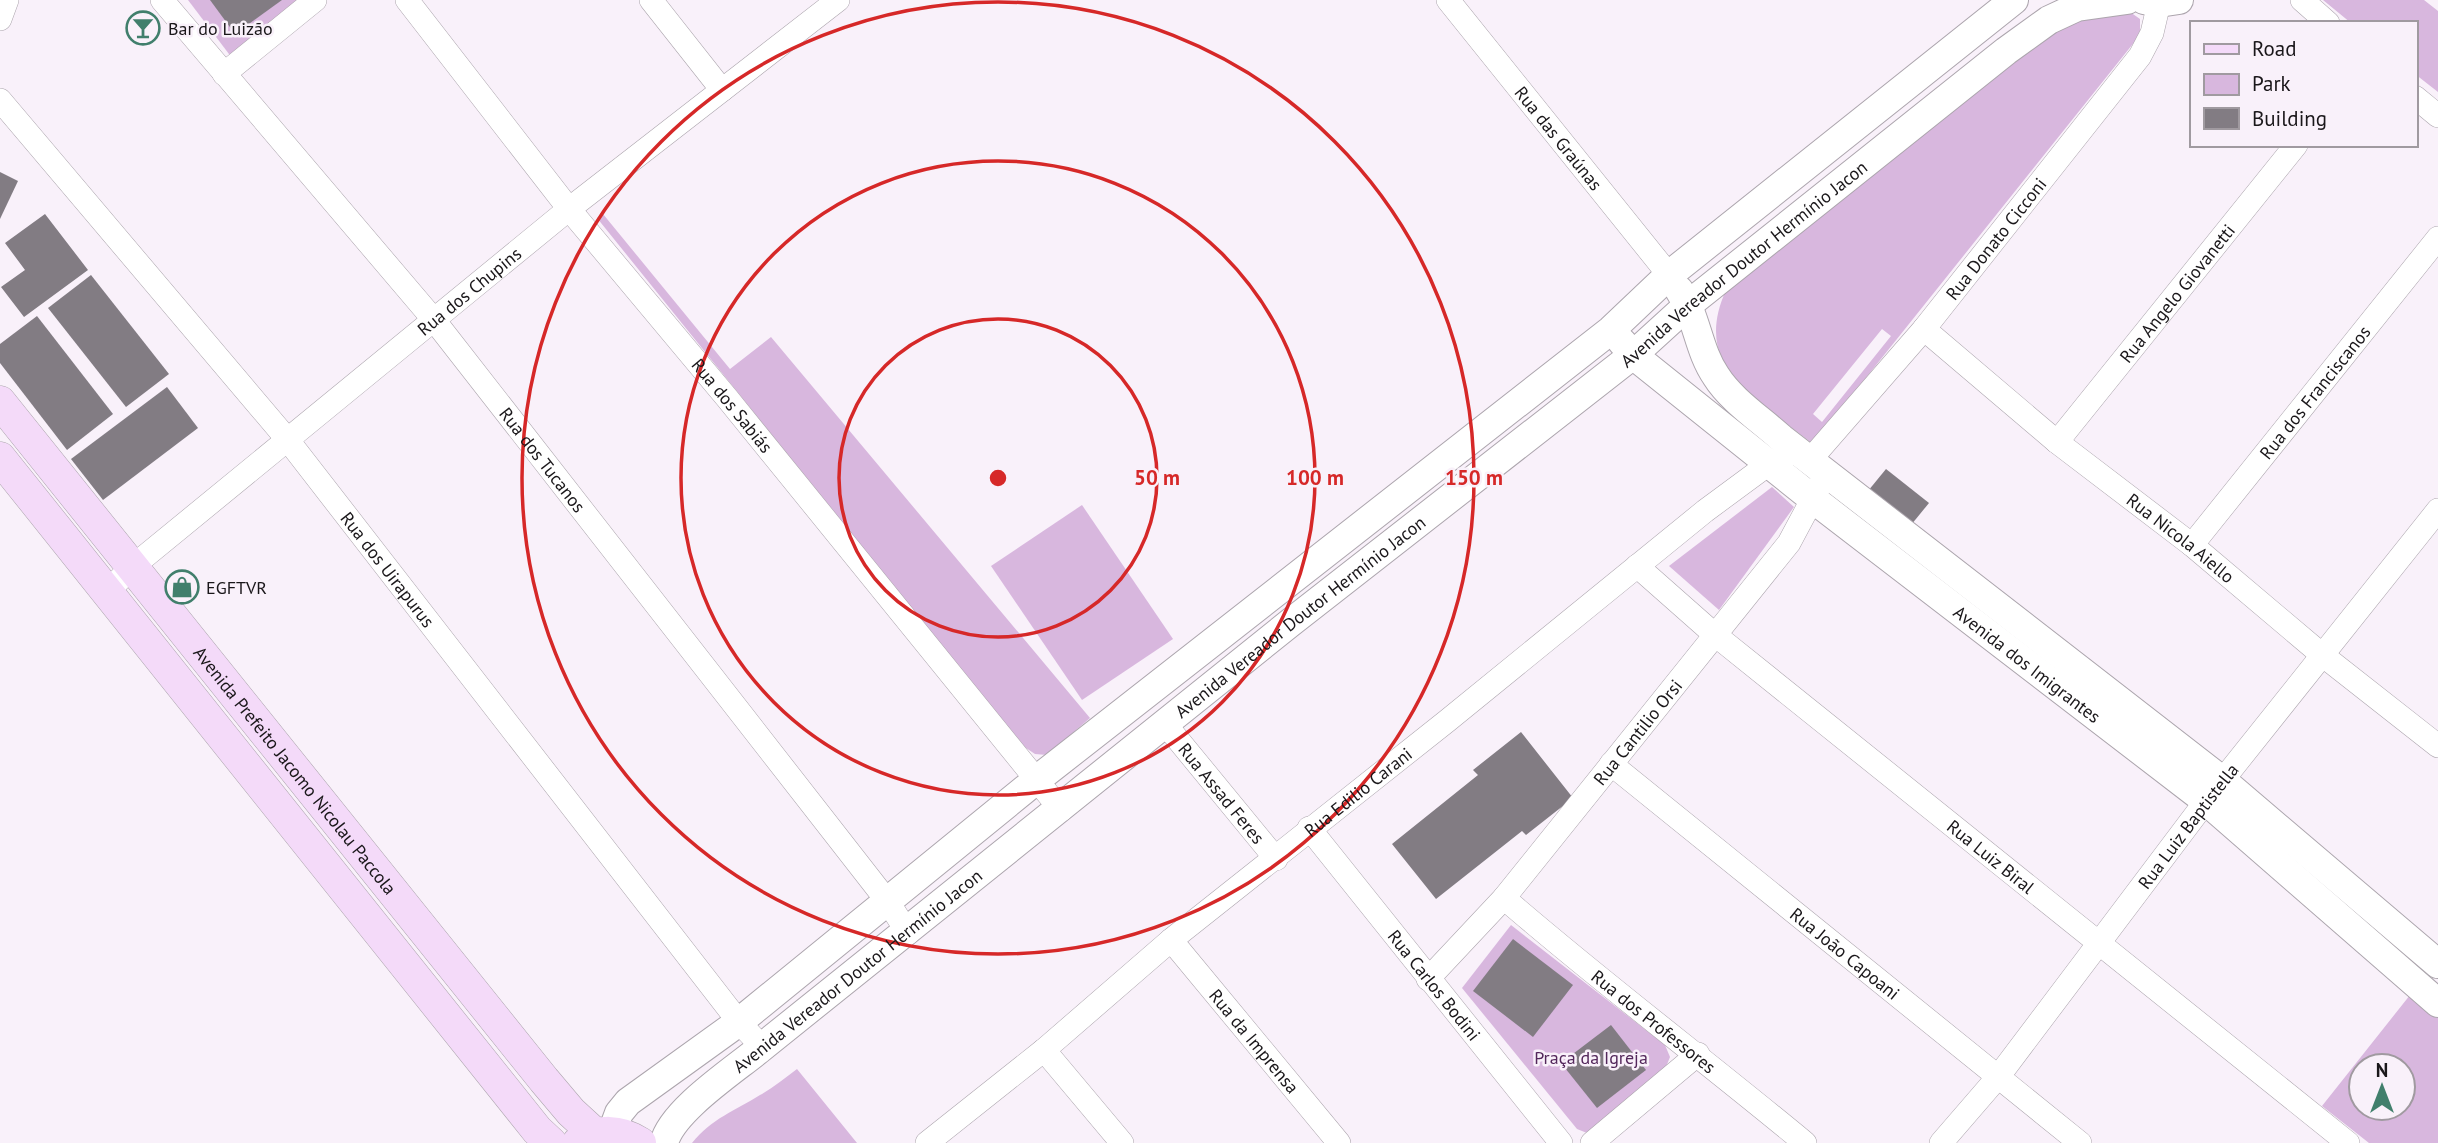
<svg xmlns="http://www.w3.org/2000/svg" width="2438" height="1143" viewBox="0 0 2438 1143" font-family="'PT Sans',sans-serif">
<rect width="100%" height="100%" fill="#f9f1fa"/>
<g fill="#d8b7de" fill-rule="evenodd">
<path d="M188,0H305L232,58Z"/>
<path d="M2323,0H2424L2438,11V92L2415,74V23H2351Z"/>
<path d="M2130,12L2140,19V35L1813,444C1759,401 1690,370 1726,290L2017,51L2078,17ZM1882,329L1891,336L1822,422L1813,414Z"/>
<path d="M603,214L730,369L771,337L1090,718L1047,755L1035,754L1023,746L597,218Z"/>
<path d="M1772,487L1794,507L1719,610L1669,566Z"/>
<path d="M1082,505L1173,639L1082,700L991,566Z"/>
<path d="M1511,925L1665,1045L1670,1057L1666,1067L1587,1133L1577,1129L1462,988Z"/>
<path d="M2414,990L2438,1010V1143H2369L2322,1106ZM2361,1066H2403V1108H2361Z"/>
<path d="M797,1069L857,1143H692C711,1119 736,1110 760,1095C773,1088 785,1078 797,1069Z"/>
</g>
<g fill="#827c83">
<path d="M210,0H282L235,34Z"/>
<path d="M0,172L18,181L0,219Z"/>
<path d="M45,214L88,270L24,317L1,287L25,270L5,243Z"/>
<path d="M91,275L169,374L126,407L48,308Z"/>
<path d="M37,316L113,414L67,450L0,363V344Z"/>
<path d="M167,387L198,428L103,500L71,459Z"/>
<path d="M1886,469L1929,503L1911,525L1868,491Z"/>
<path d="M1521,732L1573,798L1526,835L1522,831L1436,899L1392,844L1478,775L1473,770Z"/>
<path d="M1513,939L1573,985L1533,1037L1473,991Z"/>
<path d="M1611,1025L1646,1070L1597,1108L1561,1063Z"/>
</g>
<g fill="none" stroke-linecap="round" stroke-linejoin="round">
<defs>
<g id="minor">
<path id="s1" d="M162,0L434,320L888,902L908,933"/>
<path id="s2" d="M407,0L569,209L727,398L1061,810"/>
<path d="M651,0L722,90"/>
<path id="s3" d="M1448,0L1669,275"/>
<path d="M2302,0L2328,23"/>
<path d="M0,19L7,0"/>
<path d="M224,74L315,0"/>
<path d="M2415,97L2438,116"/>
<path id="s4" d="M0,100L287,439L739,1022L762,1047"/>
<path id="s5" d="M1924,329L2057,442L2192,545L2321,654L2438,746"/>
<path id="s6" d="M2057,442L2296,145"/>
<path id="s7" d="M1810,460L1924,329L2140,56L2152,33L2159,3"/>
<path id="s8" d="M2192,545L2438,238"/>
<path id="s9" d="M1637,566L1714,634L2348,1143"/>
<path id="s10" d="M107,592L132,567L569,209L838,0"/>
<path id="s11" d="M1166,725L1276,859"/>
<path id="s12" d="M1611,764L2080,1143"/>
<path id="s13" d="M1309,828L1561,1143"/>
<path id="s14" d="M1504,898C1602,983 1705,1060 1805,1143"/>
<path id="s15" d="M1171,940L1339,1143"/>
<path id="s16" d="M1428,979L1504,898L1789,543L1821,483"/>
<path d="M1044,1050L1122,1143"/>
<path id="s17" d="M927,1143L1044,1050L1171,940L1447,721L1705,511L1770,463L1785,457"/>
<path d="M1592,1143L1698,1054"/>
<path id="s18" d="M1941,1143L1998,1077L2206,801L2438,510"/>
</g>
<g id="tertiary">
<path d="M2144,0L2159,3L2179,0"/>
<path d="M1679,290C1697,316 1698,350 1716,376C1731,400 1760,419 1781,438L2223,781L2438,964"/>
<path id="s19" d="M1622,342L1633,355L1813,499L2206,801L2438,1003"/>
<path d="M612,1132L619,1113L628,1102L739,1022L1035,781L1611,330L1669,275L2014,0"/>
<path id="s20" d="M664,1143C672,1110 736,1069 762,1047L1290,623L1633,355L1689,304L2006,51L2049,20L2077,7L2127,0"/>
</g>
<g id="secondary">
<path id="s21" d="M0,402L544,1080L571,1112L595,1134"/>
<path d="M0,458L537,1130L551,1143"/>
<path d="M578,1143C598,1129 620,1130 640,1143"/>
</g>
</defs>
<use href="#minor" stroke="#aca5ad" stroke-width="24"/>
<use href="#tertiary" stroke="#aca5ad" stroke-width="30"/>
<use href="#secondary" stroke="#aca5ad" stroke-width="33"/>
<use href="#minor" stroke="#fff" stroke-width="23"/>
<use href="#tertiary" stroke="#fff" stroke-width="28"/>
<use href="#secondary" stroke="#f4daf9" stroke-width="32"/>
</g>
<g fill="none" stroke="#d62828" stroke-width="3.5">
<circle cx="998" cy="478" r="159"/>
<circle cx="998" cy="478" r="317"/>
<circle cx="998" cy="478" r="476"/>
</g>
<defs>
<symbol id="bar-ring" viewBox="-11 -11 22 22"><circle r="9.5" fill="#f9f1fa" stroke="#417f6c" stroke-width="1.5"/><path d="M-6-5H6L.8 .8V4.5H3.5V6h-7V4.5H-.8V.8Z" fill="#417f6c"/></symbol>
<symbol id="shop-ring" viewBox="-11 -11 22 22"><circle r="9.5" fill="#f9f1fa" stroke="#417f6c" stroke-width="1.5"/><path d="M-5-2.5h2.3a2.7 3.5 0 0 1 5.4 0H5L5.5 6h-11ZM-1.5-2.5h3a1.5 2.3 0 0 0-3 0Z" fill="#417f6c"/></symbol>
</defs>
<g fill-rule="evenodd">
<use href="#bar-ring" x="124" y="9" width="38" height="38"/>
<use href="#shop-ring" x="163" y="568" width="38" height="38"/>
</g>
<g text-anchor="middle" dominant-baseline="central" stroke-width="5" stroke-linejoin="round" paint-order="stroke">
<g font-size="18" fill="#1a171a" stroke="#f9f1fa" text-anchor="start">
<text x="168" y="28">Bar do Luizão</text>
<text x="206" y="587">EGFTVR</text>
</g>
<g font-size="18" fill="#1a171a" stroke="#f9f1fa">
<text stroke="none"><textPath href="#s3" startOffset="177">Rua das Graúnas</textPath></text>
<text stroke="none"><textPath href="#s7" startOffset="289">Rua Donato Cicconi</textPath></text>
<text stroke="none"><textPath href="#s20" startOffset="1395">Avenida Vereador Doutor Hermínio Jacon</textPath></text>
<text stroke="none"><textPath href="#s10" startOffset="471">Rua dos Chupins</textPath></text>
<text stroke="none"><textPath href="#s6" startOffset="191">Rua Angelo Giovanetti</textPath></text>
<text stroke="none"><textPath href="#s8" startOffset="196">Rua dos Franciscanos</textPath></text>
<text stroke="none"><textPath href="#s2" startOffset="520">Rua dos Sabiás</textPath></text>
<text stroke="none"><textPath href="#s1" startOffset="597">Rua dos Tucanos</textPath></text>
<text stroke="none"><textPath href="#s5" startOffset="331">Rua Nicola Aiello</textPath></text>
<text stroke="none"><textPath href="#s4" startOffset="609">Rua dos Uirapurus</textPath></text>
<text stroke="none"><textPath href="#s20" startOffset="828">Avenida Vereador Doutor Hermínio Jacon</textPath></text>
<text stroke="none"><textPath href="#s19" startOffset="518">Avenida dos Imigrantes</textPath></text>
<text stroke="none"><textPath href="#s16" startOffset="324">Rua Cantilio Orsi</textPath></text>
<text stroke="none"><textPath href="#s21" startOffset="472">Avenida Prefeito Jacomo Nicolau Paccola</textPath></text>
<text stroke="none"><textPath href="#s17" startOffset="556">Rua Edilio Carani</textPath></text>
<text stroke="none"><textPath href="#s11" startOffset="88">Rua Assad Feres</textPath></text>
<text stroke="none"><textPath href="#s18" startOffset="402">Rua Luiz Baptistella</textPath></text>
<text stroke="none"><textPath href="#s9" startOffset="458">Rua Luiz Biral</textPath></text>
<text stroke="none"><textPath href="#s12" startOffset="301">Rua João Capoani</textPath></text>
<text stroke="none"><textPath href="#s20" startOffset="261">Avenida Vereador Doutor Hermínio Jacon</textPath></text>
<text stroke="none"><textPath href="#s13" startOffset="201">Rua Carlos Bodini</textPath></text>
<text stroke="none"><textPath href="#s14" startOffset="194">Rua dos Professores</textPath></text>
<text stroke="none"><textPath href="#s15" startOffset="131">Rua da Imprensa</textPath></text>
</g>
<g font-size="18" fill="#53275b" stroke="#f9f1fa">
<text x="1591" y="1057">Praça da Igreja</text>
</g>
</g>
<circle cx="998" cy="478" r="10" fill="#d62828" stroke="#f9f1fa" stroke-width="3.5"/>
<g font-size="21" text-anchor="middle" font-weight="bold" fill="#d62828" stroke="#f9f1fa" stroke-width="5" stroke-linejoin="round" paint-order="stroke">
<text x="1157" y="485">50 m</text>
<text x="1315" y="485">100 m</text>
<text x="1474" y="485">150 m</text>
</g>
<rect x="2190" y="21" width="228" height="126" fill="#f9f1fa" stroke="#a09aa0" stroke-width="2"/>
<rect x="2204" y="44" width="35" height="10" fill="#f4daf9" stroke="#a09aa0" stroke-width="2"/>
<text x="2252" y="56" font-size="21" fill="#1a171a">Road</text>
<rect x="2204" y="74" width="35" height="21" fill="#d8b7de" stroke="#a09aa0" stroke-width="2"/>
<text x="2252" y="91" font-size="21" fill="#1a171a">Park</text>
<rect x="2204" y="108" width="35" height="21" fill="#827c83" stroke="#a09aa0" stroke-width="2"/>
<text x="2252" y="126" font-size="21" fill="#1a171a">Building</text>
<g transform="translate(2382 1087)"><circle r="33" fill="#f9f1fa" stroke="#a09aa0" stroke-width="2"/>
<path d="M0-5L12 26L0 18L-12 26Z" fill="#417f6c"/>
<text y="-10" font-size="19" font-weight="bold" text-anchor="middle" fill="#1a171a">N</text>
</g>
</svg>
